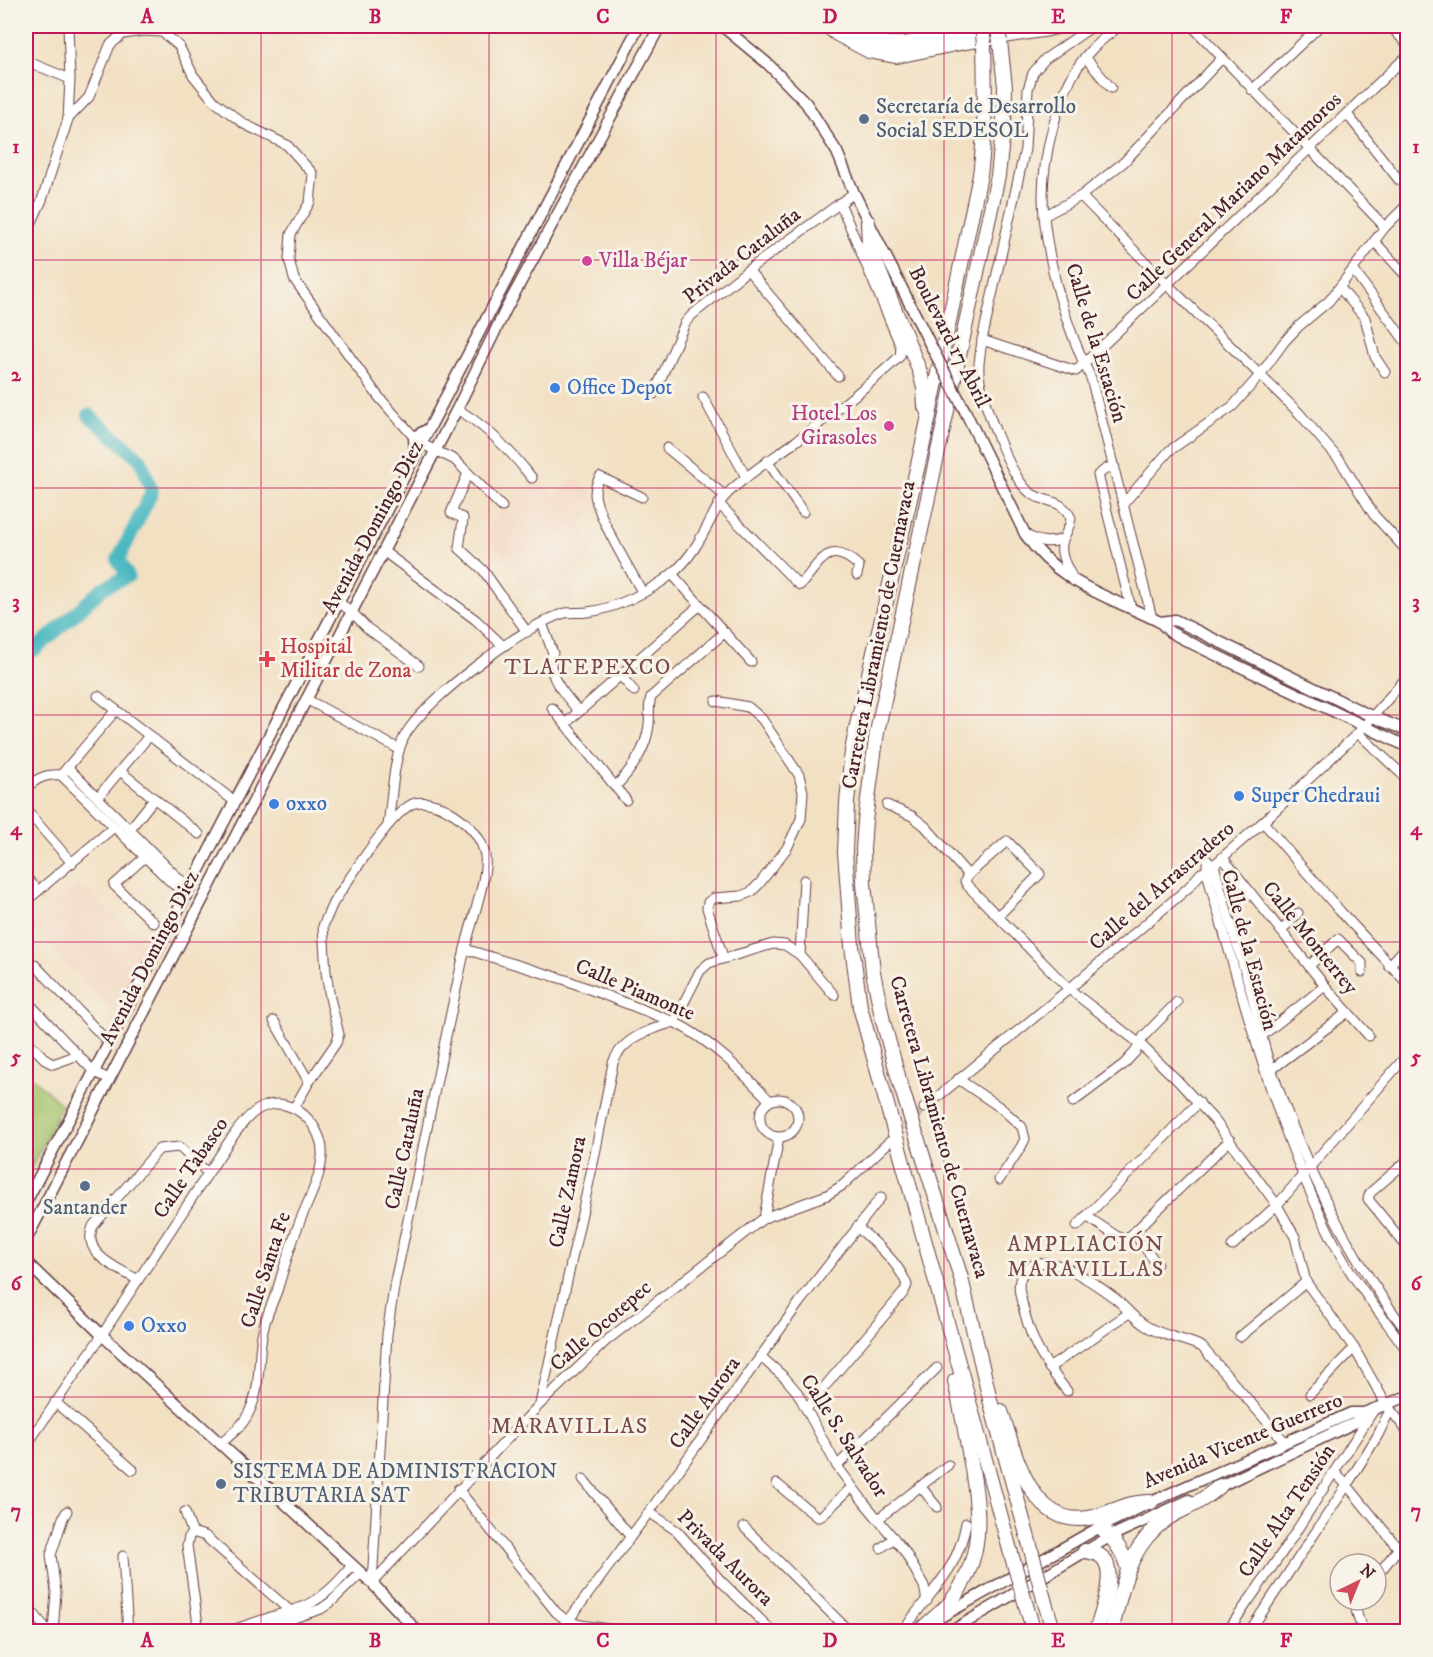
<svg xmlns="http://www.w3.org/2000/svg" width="1433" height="1657" viewBox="0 0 1433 1657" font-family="'IM FELL DW Pica',serif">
<rect width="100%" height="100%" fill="#f7f3e8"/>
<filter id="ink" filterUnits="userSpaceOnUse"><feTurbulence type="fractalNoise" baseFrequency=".0167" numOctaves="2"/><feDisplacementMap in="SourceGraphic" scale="12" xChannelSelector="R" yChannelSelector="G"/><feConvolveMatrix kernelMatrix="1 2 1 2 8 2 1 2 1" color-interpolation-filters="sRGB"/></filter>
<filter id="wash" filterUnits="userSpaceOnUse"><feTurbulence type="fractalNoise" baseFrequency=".008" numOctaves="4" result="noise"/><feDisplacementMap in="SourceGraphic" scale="24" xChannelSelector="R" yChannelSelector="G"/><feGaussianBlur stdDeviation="1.35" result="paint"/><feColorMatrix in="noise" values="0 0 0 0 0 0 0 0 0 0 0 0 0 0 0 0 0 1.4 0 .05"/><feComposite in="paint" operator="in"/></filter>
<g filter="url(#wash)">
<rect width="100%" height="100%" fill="#f2e0c3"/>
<g fill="#f3d4bf">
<path d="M535,474L555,496L568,483L577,479L593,493L597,509L580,524L593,547L591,559L565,581L576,602L558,603L542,590L529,593L489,538L490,524L502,507Z"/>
<path d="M78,884L151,950L113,1013L28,925Z"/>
</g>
<path fill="#a4c26a" stroke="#77704a" stroke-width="1.5" d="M26,1072L62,1105L26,1179Z"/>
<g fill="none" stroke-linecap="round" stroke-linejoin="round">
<path stroke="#49b8c1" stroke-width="14" d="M26,653L36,649L103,588L128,576L118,560L152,492L141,460L89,415"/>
</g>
</g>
<g filter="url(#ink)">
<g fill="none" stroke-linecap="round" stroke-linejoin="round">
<path stroke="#d0b9a5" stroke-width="9" stroke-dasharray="9 4.5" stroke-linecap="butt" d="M894,1137L924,1108"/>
<defs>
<g id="minor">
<path d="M1120,26C1110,33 1100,41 1092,49C1056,86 1039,167 1044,216C1049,269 1067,330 1091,378L1152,618"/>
<path d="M1192,26L1385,227"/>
<path d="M1390,26L1408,45"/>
<path d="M1085,57L1111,88"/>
<path d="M26,61L70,79"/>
<path d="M1252,90L1320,26"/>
<path d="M1347,114L1399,180"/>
<path d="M68,119L89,97L110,45L123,34L143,31L162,32L179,46L193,75L214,101L244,124L287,145L313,174L310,202L291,234L289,259L294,279L378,396L414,437L422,444L455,460L502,507"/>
<path d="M1081,196L1168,285L1299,413L1341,462L1374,515L1408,552"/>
<path d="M1044,216L1081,196L1124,162L1222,58"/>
<path d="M26,235L42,200L68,119L70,79L68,26"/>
<path d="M1375,242L1408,278"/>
<path d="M748,270L838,376"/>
<path d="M1354,271L1408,345"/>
<path d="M1340,288L1365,318L1375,357L1385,372"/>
<path d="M982,340L1076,371L1408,55"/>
<path d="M654,394L685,323L692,315L748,270L854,193"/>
<path d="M703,397L746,477"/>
<path d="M457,409C486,426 511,451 532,478"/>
<path d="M667,448L725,496"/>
<path d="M767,461L803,512"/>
<path d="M1115,468H1107L1098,475L1131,608"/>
<path d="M468,473L451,513L463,518V520L459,548L483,570L527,632"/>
<path d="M642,497L600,477C596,483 595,488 595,495C598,518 630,569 642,592"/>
<path d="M1124,503L1169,451L1233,406L1260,375L1284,342L1299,326L1329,301L1385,227L1408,204"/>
<path d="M719,504L797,583L800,585L803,582C822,559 830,540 859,566L857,575"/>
<path d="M1026,535C1039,542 1049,544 1063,539"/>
<path d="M383,551L476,620L503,646"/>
<path d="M672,574L751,662"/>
<path d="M1074,581C1068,568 1058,555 1063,540C1066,531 1070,529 1071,518C1060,495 1041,505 1026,489C1008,470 981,400 979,373C978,362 981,351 982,340L1025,149L1028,89L1033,73L1045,59L1093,26"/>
<path d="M338,602L351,611L367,628L419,666"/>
<path d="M542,623L553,653C544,675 566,695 579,712"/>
<path d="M620,675L634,691"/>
<path d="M98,696L234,801"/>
<path d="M306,699L399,749"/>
<path d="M716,701L748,707L762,719L799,775L803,792L801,819L787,848L760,883L751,892L741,896L714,898L708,902L707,908L723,957"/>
<path d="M552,708L626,800"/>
<path d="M565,724L700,605"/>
<path d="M1358,733L1408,780"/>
<path d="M68,768L179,879L191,886"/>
<path d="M120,771L199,834"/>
<path d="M61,775L173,884L187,893"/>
<path d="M616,786C632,769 646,750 649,725C650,716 648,706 651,697L725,632"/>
<path d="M26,788C37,778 46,774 61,775L116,710"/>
<path d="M98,797L149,736"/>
<path d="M887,805L912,816L925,826L968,875"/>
<path d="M26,810L72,863"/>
<path d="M1263,822L1340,911L1408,984"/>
<path d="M388,825C392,800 393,753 407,732C429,697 525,624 565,613C572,612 580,613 587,612C613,610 653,590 673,573C690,559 700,540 710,521C715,512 719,502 726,495C747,474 772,459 795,442C829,416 870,385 900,356L901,347L840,203"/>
<path d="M130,829L154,799"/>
<path d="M145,857L114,885L154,923"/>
<path d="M1223,858L1325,986L1369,1036"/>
<path d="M1207,860V871L1211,888C1248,1014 1278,1137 1340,1254C1359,1289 1385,1319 1408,1352"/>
<path d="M1211,863L1214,865C1225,907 1238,947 1250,988C1258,1015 1262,1044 1272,1071C1304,1164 1348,1255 1408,1333"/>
<path d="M26,877L38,891"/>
<path d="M26,901L114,827"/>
<path d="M998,916L1040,874L1007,841L968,875L965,881L967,885L1069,989L1140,1044L1178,1081L1215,1121L1277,1205L1295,1237L1306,1282L1354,1348L1386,1404L1408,1432"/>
<path d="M1281,931L1298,913"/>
<path d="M465,949L566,980L674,1022C712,1041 741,1071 770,1101"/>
<path d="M800,955L804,880"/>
<path d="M34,964L108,1042"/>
<path d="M1309,966L1338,939L1362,963V972"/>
<path d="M1389,966L1408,945"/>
<path d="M26,1000L94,1072L109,1079"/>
<path d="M274,1021L309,1082"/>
<path d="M1259,1038L1325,986"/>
<path d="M26,1040L47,1061L53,1064L78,1055"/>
<path d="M1271,1070L1348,1012"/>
<path d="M958,1079L1001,1108L1022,1127L1025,1139L1021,1147L999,1180"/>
<circle cx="779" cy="1118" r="19"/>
<path d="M1073,1102L1124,1064L1135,1052L1144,1036L1177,1002"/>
<path d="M294,1108L309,1082L336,1043L339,1034L330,998L326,972L323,926L333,903C348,882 392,809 415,803C428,800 443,807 454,814C469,824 482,837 485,856C488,877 470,926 465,949C440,1059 419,1171 395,1281L387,1334L372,1583"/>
<path d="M924,1108L1069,989L1188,888L1201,873L1207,871L1263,822L1358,733L1408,676"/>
<path d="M1408,1160L1370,1193L1368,1199L1408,1248"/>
<path d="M1086,1216L1118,1237L1127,1239L1230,1140"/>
<path d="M764,1218L779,1137"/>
<path d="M1077,1226L1199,1102"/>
<path d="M1134,1233L1157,1264"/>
<path d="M1232,1246L1277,1205L1408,1054"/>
<path d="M138,1280C118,1268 81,1255 93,1226L159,1149L179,1147L207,1172"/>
<path d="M1240,1337L1306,1282"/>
<path d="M760,1356L785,1378L797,1392L837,1466L863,1501L905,1552L924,1586L927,1601"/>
<path d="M1049,1368L1129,1313"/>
<path d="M1067,1391C1038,1355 1030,1339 1020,1294C1018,1284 1019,1276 1027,1269C1048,1248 1097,1285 1116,1299C1126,1308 1134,1319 1146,1326C1164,1337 1184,1338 1202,1347L1285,1442"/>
<path d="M1310,1394L1354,1348"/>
<path d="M55,1402L133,1470"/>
<path d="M540,1404L594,1159L613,1063C622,1038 651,1029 674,1022L700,971L709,963L773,944L785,945L800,955L834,995"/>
<path d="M806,1409L904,1292L907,1285C899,1263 875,1242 857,1227"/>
<path d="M26,1446L102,1335L228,1143C237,1131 248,1113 263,1107C293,1094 325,1127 322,1157C320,1179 308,1201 300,1221C291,1244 284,1267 277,1291C272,1304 266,1316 263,1330C257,1357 262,1385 250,1410C244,1425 232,1434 220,1444"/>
<path d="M837,1466L937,1368"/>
<path d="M1334,1472L1347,1485L1408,1560"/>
<path d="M583,1479L630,1536"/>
<path d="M777,1484L817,1517H820L852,1487"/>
<path d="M921,1487L937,1507"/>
<path d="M458,1489L556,1612L567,1621L581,1625L630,1632"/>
<path d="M185,1512L192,1532"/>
<path d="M649,1512L677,1531L721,1581L773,1632"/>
<path d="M878,1519L948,1465"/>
<path d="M744,1527L850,1632"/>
<path d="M881,1548L894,1538"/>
<path d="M123,1556L128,1632"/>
<path d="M1376,1577L1398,1549L1408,1540"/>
<path d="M372,1583L540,1404L606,1341L764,1218L827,1195L843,1185L889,1142"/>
<path d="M26,1600L28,1607L49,1632"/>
<path d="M1359,1600C1352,1611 1361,1620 1362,1632"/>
<path d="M1407,1624L1408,1623"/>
<path d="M53,1632L56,1592L51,1555L63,1518L67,1511"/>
<path d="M199,1632L187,1545L189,1537L192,1532L205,1536L297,1617"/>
<path d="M226,1632L305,1606C325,1597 339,1582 352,1565"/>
<path d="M251,1632L321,1609L331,1602L361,1573"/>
<path d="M560,1632L649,1512L799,1303L881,1197"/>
<path d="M903,1632C928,1591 957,1575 966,1523"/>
<path d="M1227,1632L1286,1547L1375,1408"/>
<path d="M1249,1632L1347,1485L1378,1435L1390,1410"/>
</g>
<g id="major">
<path d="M722,26L768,64L806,103L837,152L854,193L930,344"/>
<path d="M965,411L1025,534C1059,584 1108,596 1160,622L1170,632L1195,645L1408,747"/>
<path d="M415,457L414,437L430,428"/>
<path d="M1160,622L1175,620L1373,717L1408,731"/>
<path d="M26,1202L639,26"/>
<path d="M26,1240L457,409L506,309L660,26"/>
<path d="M26,1262L102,1335L372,1583L418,1632"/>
<path d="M1214,1489L1356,1422L1364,1413L1408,1396"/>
<path d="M939,1618L1100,1527L1151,1502L1351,1413H1364"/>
<path d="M950,1632L1111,1536L1189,1500"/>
</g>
<g id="highway">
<path d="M827,26L837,34L869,51L897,56L965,42L1048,29L1060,26"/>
<path d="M841,27L873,41L889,44H904L963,32L994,28"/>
<path d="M1000,41L1005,87L1004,120L998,176L877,732L865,821L863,849L864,883L873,972L883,1021L900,1083L961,1278L992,1408L1029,1542"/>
<path d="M984,44C985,88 986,131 980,175L924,439L857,725L852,751L847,802L845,852L852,946L860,1007L1010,1550"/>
<path d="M868,222L869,246L920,372L924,388L925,407"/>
<path d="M1001,1411C1015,1452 1030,1528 1089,1518C1112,1514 1125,1501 1151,1502"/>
<path d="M1100,1527C1114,1538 1123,1551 1128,1569"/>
<path d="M1085,1551C1091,1552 1098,1553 1103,1558C1117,1573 1101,1614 1096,1632"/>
<path d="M1045,1603L1054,1632"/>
<path d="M1028,1612L1034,1632"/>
<path d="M922,1629C930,1621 941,1613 949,1604C985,1559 980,1515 971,1463C966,1435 961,1408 955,1381"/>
<path d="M1111,1632C1123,1587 1127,1546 1168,1518C1179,1511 1191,1507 1201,1500C1208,1496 1214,1491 1220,1486"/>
</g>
</defs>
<use href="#minor" stroke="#633c42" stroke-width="11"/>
<use href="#major" stroke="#633c42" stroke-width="13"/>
<use href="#highway" stroke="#633c42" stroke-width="16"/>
<use href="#minor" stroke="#fff" stroke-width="9"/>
<use href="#major" stroke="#fff" stroke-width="10"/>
<use href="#highway" stroke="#fff" stroke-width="14"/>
<defs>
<path id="major-bridge" d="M930,344L965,411"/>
<g id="highway-bridge">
<path d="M982,26L984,44"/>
<path d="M997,26L1000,41"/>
<path d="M1029,1542L1045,1603"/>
<path d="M1010,1550L1028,1612"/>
</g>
</defs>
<use href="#major-bridge" stroke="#633c42" stroke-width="13" stroke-linecap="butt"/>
<use href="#highway-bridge" stroke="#633c42" stroke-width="16" stroke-linecap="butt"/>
<use href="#major-bridge" stroke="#fff" stroke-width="10"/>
<use href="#highway-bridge" stroke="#fff" stroke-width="14"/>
</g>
</g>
<path fill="none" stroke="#c2185b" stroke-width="1.5" stroke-opacity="0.55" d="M261,26V1632M489,26V1632M716,26V1632M944,26V1632M1172,26V1632M26,260H1408M26,488H1408M26,715H1408M26,942H1408M26,1169H1408M26,1397H1408"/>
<g fill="#5c6f8a" stroke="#f7f3e8" stroke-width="2">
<circle cx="864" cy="119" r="6"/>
<circle cx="85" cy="1186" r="6"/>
<circle cx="221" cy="1484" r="6"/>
</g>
<g fill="#d1479c" stroke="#f7f3e8" stroke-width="2">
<circle cx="587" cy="261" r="6"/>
<circle cx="889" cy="426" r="6"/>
</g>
<g fill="#3f7fe0" stroke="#f7f3e8" stroke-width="2">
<circle cx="555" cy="388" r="6"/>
<circle cx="1239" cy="796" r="6"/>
<circle cx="274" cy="804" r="6"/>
<circle cx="129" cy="1326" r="6"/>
</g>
<path fill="#e0444e" stroke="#f7f3e8" stroke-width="2" d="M264 650h6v6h6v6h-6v6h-6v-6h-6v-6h6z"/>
<g text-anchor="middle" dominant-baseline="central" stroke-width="6" stroke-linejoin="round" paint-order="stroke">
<g font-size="21" fill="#4e5e75" stroke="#f7f3e8" text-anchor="start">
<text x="876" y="107">Secretaría de Desarrollo<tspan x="876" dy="24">Social SEDESOL</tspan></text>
<text x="85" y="1208" text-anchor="middle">Santander</text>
<text x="233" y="1472">SISTEMA DE ADMINISTRACION<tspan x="233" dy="24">TRIBUTARIA SAT</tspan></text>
</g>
<g font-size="21" fill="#4a1f2b" stroke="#f7f3e8">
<text transform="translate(1234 197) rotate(-44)">Calle General Mariano Matamoros</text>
<text transform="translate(742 256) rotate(-38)">Privada Cataluña</text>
<text transform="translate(949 337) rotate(63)">Boulevard 17 Abril</text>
<text transform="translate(1096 343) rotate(73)">Calle de la Estación</text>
<text transform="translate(373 527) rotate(-62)">Avenida Domingo Diez</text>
<text transform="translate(879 635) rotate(-79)">Carretera Libramiento de Cuernavaca</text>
<text transform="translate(1162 886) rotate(-41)">Calle del Arrastradero</text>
<text transform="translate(1310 938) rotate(51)">Calle Monterrey</text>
<text transform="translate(1249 950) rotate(75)">Calle de la Estación</text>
<text transform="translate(150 958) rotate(-63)">Avenida Domingo Diez</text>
<text transform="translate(635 990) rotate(23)">Calle Piamonte</text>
<text transform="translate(939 1127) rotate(74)">Carretera Libramiento de Cuernavaca</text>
<text transform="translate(405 1149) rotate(-78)">Calle Cataluña</text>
<text transform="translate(191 1168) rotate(-56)">Calle Tabasco</text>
<text transform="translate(568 1192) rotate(-78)">Calle Zamora</text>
<text transform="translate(266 1270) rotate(-72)">Calle Santa Fe</text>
<text transform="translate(601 1326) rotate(-41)">Calle Ocotepec</text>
<text transform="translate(705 1403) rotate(-55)">Calle Aurora</text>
<text transform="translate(844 1436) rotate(57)">Calle S. Salvador</text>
<text transform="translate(1243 1441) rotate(-23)">Avenida Vicente Guerrero</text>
<text transform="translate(1287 1511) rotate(-56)">Calle Alta Tensión</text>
<text transform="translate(725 1558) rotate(45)">Privada Aurora</text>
</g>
<g font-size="21" fill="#b23c85" stroke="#f7f3e8" text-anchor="start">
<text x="599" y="261">Villa Béjar</text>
<text x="877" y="414" text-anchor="end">Hotel Los<tspan x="877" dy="24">Girasoles</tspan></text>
</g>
<g font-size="21" fill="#366cbe" stroke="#f7f3e8" text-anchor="start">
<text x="567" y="388">Office Depot</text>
<text x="1251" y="796">Super Chedraui</text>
<text x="286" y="804">oxxo</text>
<text x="141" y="1326">Oxxo</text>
</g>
<g font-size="21" fill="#be3a42" stroke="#f7f3e8" text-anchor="start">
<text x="280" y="647">Hospital<tspan x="280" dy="24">Militar de Zona</tspan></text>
</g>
<g font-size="22" letter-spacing="1.5" fill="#7b4a49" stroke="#f7f3e8">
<text x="588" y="667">TLATEPEXCO</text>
<text x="1086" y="1244">AMPLIACIÓN<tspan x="1086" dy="25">MARAVILLAS</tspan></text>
<text x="570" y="1426">MARAVILLAS</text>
</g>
</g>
<rect width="1433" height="1657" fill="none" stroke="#f7f3e8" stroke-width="66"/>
<g transform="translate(1358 1582) rotate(43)"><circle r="28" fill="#f7f3e8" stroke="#b29e9c" stroke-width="1.5"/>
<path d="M0-4.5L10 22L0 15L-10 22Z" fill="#d1495b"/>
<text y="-9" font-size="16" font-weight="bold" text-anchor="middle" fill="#4a1f2b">N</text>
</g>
<rect x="33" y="33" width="1367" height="1591" fill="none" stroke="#c2185b" stroke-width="2"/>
<g font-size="20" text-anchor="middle" font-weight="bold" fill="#c2185b">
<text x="147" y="23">A</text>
<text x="375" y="23">B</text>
<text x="603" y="23">C</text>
<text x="830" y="23">D</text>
<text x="1058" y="23">E</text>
<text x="1286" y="23">F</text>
<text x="16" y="153">1</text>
<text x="1416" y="153">1</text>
<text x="16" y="381">2</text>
<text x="1416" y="381">2</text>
<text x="16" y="608">3</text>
<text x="1416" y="608">3</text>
<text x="16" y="835">4</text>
<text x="1416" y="835">4</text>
<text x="16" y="1063">5</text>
<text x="1416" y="1063">5</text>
<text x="16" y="1290">6</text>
<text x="1416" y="1290">6</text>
<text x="16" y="1517">7</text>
<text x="1416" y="1517">7</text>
<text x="147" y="1647">A</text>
<text x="375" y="1647">B</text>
<text x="603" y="1647">C</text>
<text x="830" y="1647">D</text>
<text x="1058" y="1647">E</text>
<text x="1286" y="1647">F</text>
</g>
</svg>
